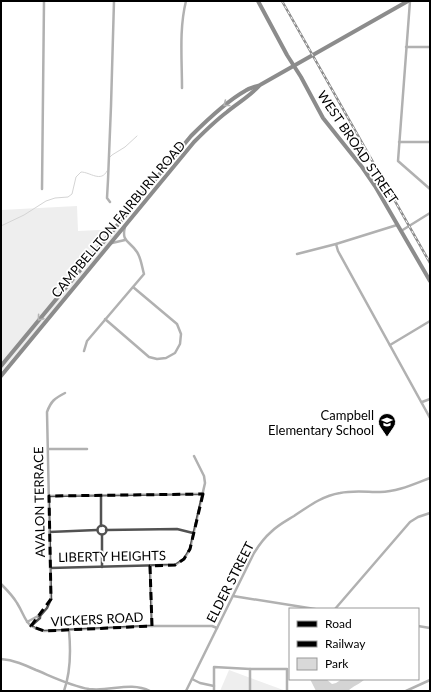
<svg xmlns="http://www.w3.org/2000/svg" width="431" height="692" viewBox="0 0 431 692" font-family="Lato,sans-serif">
<rect width="100%" height="100%" fill="#fff"/>
<g fill="#d9d9d9">
<path d="M77,206L78,231L121,229L84,274L1,372V210Z"/>
<path d="M229,670L286,691H220Z"/>
</g>
<path fill="#a0a0a0" d="M310,679H326L332,684L336,683L342,679H365C360,684 353,686 348,691H316Z"/>
<g fill="none" stroke-linecap="round" stroke-linejoin="round">
<g stroke="#a0a0a0" stroke-width="1">
<path d="M109,158L112,155L125,147L137,136"/>
<path d="M1,226L24,215L46,201L55,198L68,197L72,194L76,177L81,172C90,172 101,183 107,171"/>
</g>
<g stroke="#525252" stroke-width="2.5">
<path d="M410,1L398,161L430,189"/>
<path d="M406,47H430"/>
<path d="M182,88C182,59 179,29 186,1"/>
<path d="M399,142H430"/>
<path d="M42,189L44,1"/>
<path d="M110,202L107,198L108,180L111,106L114,1"/>
<path d="M401,231L430,213"/>
<path d="M112,243L125,240"/>
<path d="M336,244L338,251L430,418"/>
<path d="M297,254L336,244L397,225"/>
<path d="M105,319L149,357L157,359L166,358L175,353L180,344L181,334L177,324L133,287"/>
<path d="M390,345L430,321"/>
<path d="M84,351L87,341L144,274C142,267 141,258 137,252C130,241 121,242 125,227"/>
<path d="M422,402L430,399"/>
<path d="M48,449H87"/>
<path d="M49,496L192,494H203"/>
<path d="M101,496V526"/>
<circle cx="102" cy="530" r="4.5"/>
<path d="M106,530L177,529L193,533"/>
<path d="M49,532L97,530"/>
<path d="M102,535V567"/>
<path d="M150,566L152,626"/>
<path d="M50,568L166,565H175L184,559L190,549L205,483L204,476L194,456"/>
<path d="M1,584C7,590 13,596 17,603C27,619 24,626 44,631L148,626H212L217,628"/>
<path d="M233,596L315,609"/>
<path d="M335,609L410,522L418,517L430,513"/>
<path d="M27,622L38,616H40"/>
<path d="M31,626L40,618V616L47,608L51,599L47,412C51,401 55,398 65,393"/>
<path d="M418,626L430,628"/>
<path d="M1,659C14,660 25,665 36,670C53,677 71,686 89,689C110,692 130,681 150,691"/>
<path d="M250,669H287V691"/>
<path d="M192,679L200,683L214,686"/>
<path d="M64,691C71,671 71,652 69,631"/>
<path d="M186,691L254,553C259,545 264,538 271,532C278,525 286,521 294,516C309,506 322,496 340,493C353,490 367,492 380,492C397,492 414,484 430,478"/>
<path d="M214,691V667L250,669V691"/>
<path d="M406,691L430,680"/>
</g>
<g stroke="#000" stroke-width="4">
<path d="M258,1L287,55L301,77L323,118L362,167L375,186L430,281"/>
<path d="M1,366L191,136C206,121 227,101 245,91C249,88 255,87 260,85L408,1"/>
<path d="M1,376L194,142C204,132 215,121 227,112C238,103 250,96 259,86"/>
</g>
<defs>
<path id="rail" d="M282,1L430,263"/>
</defs>
<use href="#rail" stroke="#000" stroke-width="2.5"/>
<use href="#rail" stroke="#fff" stroke-width="1" stroke-dasharray="3" stroke-linecap="butt"/>
</g>
<defs><path id="oneway-chevron" d="M-2-3.5L2.5 0L-2 3.5" fill="none" stroke-width="1.6" stroke-linecap="round" stroke-linejoin="round"/></defs>
<g stroke="#595959">
<use href="#oneway-chevron" transform="translate(226 104) rotate(142)"/>
<use href="#oneway-chevron" transform="translate(40 318) rotate(130)"/>
</g>
<path d="M0 0H431V692H0ZM203,494L190,549L184,559L175,565L150,566L152,626L44,631L31,626L51,599L49,496Z" fill="#fff" fill-opacity=".55" fill-rule="evenodd"/>
<path fill="none" stroke="#000" stroke-width="3" stroke-dasharray="8 5" stroke-linejoin="round" d="M203,494L190,549L184,559L175,565L150,566L152,626L44,631L31,626L51,599L49,496Z"/>
<defs>
<symbol id="school-pin" viewBox="-11 -11 22 30"><path d="M0 17L-7.5 6A9.5 9.5 0 1 1 7.5 6Z" fill="#000" stroke="#fff"/><path d="M0-5L7-2L0 1L-7-2ZM-4 1L0 2.5L4 1V4Q0 6-4 4Z" fill="#fff"/></symbol>
</defs>
<g fill-rule="evenodd">
<use href="#school-pin" x="377" y="412" width="20" height="27"/>
</g>
<g text-anchor="middle" dominant-baseline="central" stroke-width="3.5" stroke-linejoin="round" paint-order="stroke">
<g font-size="13" fill="#000" stroke="#fff">
<text transform="translate(358 147) rotate(56)">WEST BROAD STREET</text>
<text transform="translate(118 219) rotate(-50)">CAMPBELLTON FAIRBURN ROAD</text>
<text transform="translate(39 502) rotate(-91)">AVALON TERRACE</text>
<text transform="translate(112 556) rotate(-1)">LIBERTY HEIGHTS</text>
<text transform="translate(230 582) rotate(-63)">ELDER STREET</text>
<text transform="translate(97 619) rotate(-3)">VICKERS ROAD</text>
</g>
<g font-size="13" fill="#000" stroke="#fff" text-anchor="end">
<text x="374" y="415">Campbell<tspan x="374" dy="15">Elementary School</tspan></text>
</g>
</g>
<rect width="431" height="692" fill="none" stroke="#000000" stroke-width="4"/>
<rect x="289" y="608" width="130" height="72" fill="#ffffff" stroke="#999999"/>
<rect x="297" y="621" width="20" height="6" fill="#000000" stroke="#999999"/>
<text x="325" y="628" font-size="12" fill="#000000">Road</text>
<rect x="297" y="641" width="20" height="6" fill="#000000" stroke="#999999"/>
<text x="325" y="648" font-size="12" fill="#000000">Railway</text>
<rect x="297" y="658" width="20" height="12" fill="#d9d9d9" stroke="#999999"/>
<text x="325" y="668" font-size="12" fill="#000000">Park</text>
</svg>
